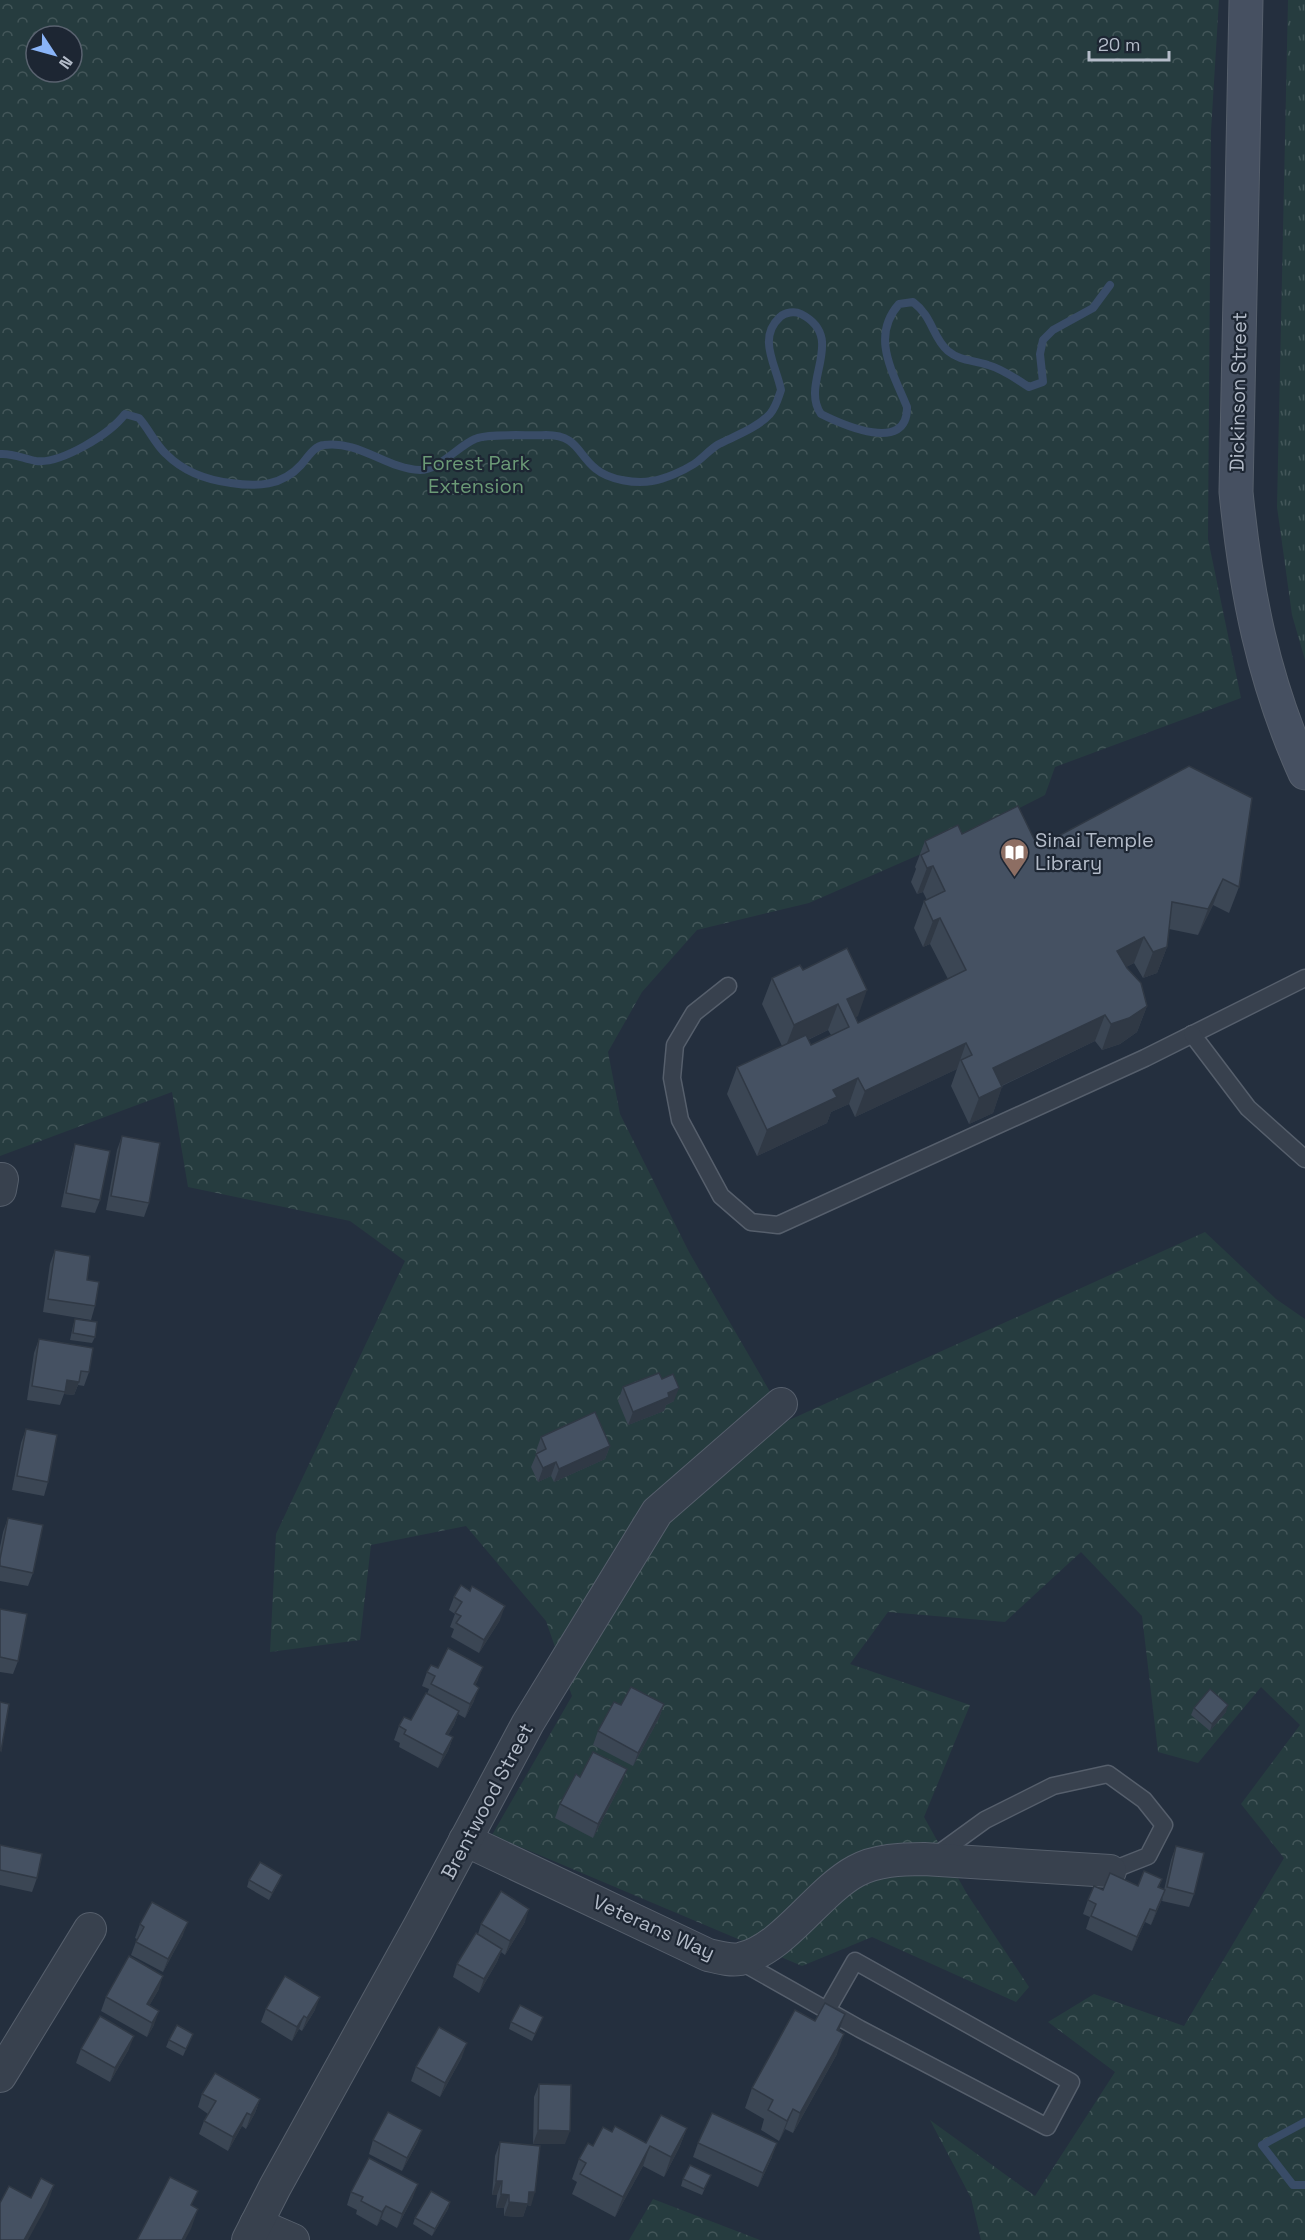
<svg xmlns="http://www.w3.org/2000/svg" width="1305" height="2240" viewBox="0 0 1305 2240" font-family="'Space Grotesk',sans-serif">
<defs>
<pattern id="forest-crowns" width="20" height="18" patternUnits="userSpaceOnUse" patternTransform="scale(1.5)"><rect width="20" height="18" fill="#263c3f"/><path d="M2 6a3 3 0 1 1 6 0M12 15a3 3 0 1 1 6 0" fill="none" stroke="#435659"/></pattern>
<pattern id="park-tufts" width="24" height="20" patternUnits="userSpaceOnUse" patternTransform="scale(1.5)"><rect width="24" height="20" fill="#263c3f"/><path d="M3 7l-1-3M5 7V3M7 7l1-3M15 17l-1-3M17 17v-4M19 17l1-3" fill="none" stroke="#435659"/></pattern>
</defs>
<rect width="100%" height="100%" fill="#242f3e"/>
<g fill="url(#forest-crowns)" fill-rule="evenodd">
<path d="M0,0H1219L1211,131L1208,539L1241,698L1055,767L1045,795L978,829L809,903L697,930L642,992L608,1052L620,1114L689,1252L787,1421L1205,1232L1276,1299L1305,1319V2240H981L971,2198L930,2120L1035,2196L1115,2072L1048,2022L1094,1994L1184,2026L1284,1858L1241,1804L1300,1725L1261,1687L1198,1763L1158,1752L1142,1616L1081,1552L1005,1622L888,1612L850,1664L970,1705L924,1817L967,1894L1029,1987L1016,2002L872,1937L802,1966L492,1835L572,1696L546,1621L466,1526L371,1545L360,1640L270,1652L276,1534L405,1261L350,1221L188,1187L172,1092L0,1156ZM36,36H72V72H36Z"/>
<path d="M653,2199L760,2240H629Z"/>
</g>
<path fill="url(#park-tufts)" d="M1288,0H1305V660L1292,615L1277,507Z"/>
<g fill="none" stroke-linecap="round" stroke-linejoin="round">
<g stroke="#394c67" stroke-width="8">
<path d="M0,454C13,453 24,459 36,461C61,464 110,434 125,414L139,418C149,429 155,444 166,454C184,472 206,480 231,483C257,487 282,486 301,465C308,457 314,446 324,445C359,440 387,469 420,470C439,470 458,446 475,439C487,433 530,436 546,435C578,435 577,454 596,469C609,480 636,484 652,481C665,479 683,471 694,464C703,458 710,449 719,444C735,436 757,428 770,414C776,407 778,399 781,390C776,365 757,338 780,317C785,312 795,311 801,314C848,338 799,383 821,414C843,425 908,454 907,407C893,372 870,337 899,304L913,302C933,317 932,337 948,351C960,361 973,360 988,365C1003,369 1016,379 1029,387L1043,382L1040,354L1043,340L1053,330L1093,308L1110,285"/>
<path d="M1305,2122L1262,2145L1293,2185H1305"/>
</g>
<defs>
<g id="service">
<path d="M728,986L694,1013L675,1045L672,1078L680,1120L721,1196L751,1222L778,1225L1145,1058L1305,978"/>
<path d="M1192,1034L1248,1108L1305,1159"/>
<path d="M934,1857L985,1820L1053,1786L1108,1774L1144,1800L1164,1825L1148,1856L1110,1871"/>
<path d="M738,1960L860,2029L1047,2127L1071,2082L855,1961L827,2010"/>
</g>
<g id="minor">
<path d="M0,1190L2,1179"/>
<path d="M465,1840L708,1955C718,1957 729,1961 740,1959C783,1950 817,1892 856,1871C876,1860 902,1859 924,1859L1110,1871"/>
<path d="M0,2076L90,1929"/>
<path d="M256,2224L293,2240"/>
<path d="M248,2240L275,2187L420,1925L528,1723L657,1512L781,1404"/>
</g>
<path id="secondary" d="M1246,0L1236,492C1246,592 1263,680 1305,773"/>
</defs>
<use href="#service" stroke="#565f6c" stroke-width="19"/>
<use href="#minor" stroke="#565f6c" stroke-width="34"/>
<use href="#secondary" stroke="#565f6c" stroke-width="35"/>
<use href="#service" stroke="#38414e" stroke-width="16"/>
<use href="#minor" stroke="#38414e" stroke-width="32"/>
<use href="#secondary" stroke="#465061" stroke-width="33"/>
</g>
<g fill="#3b4654" fill-rule="evenodd">
<path d="M1189,766L1239,887L1229,913L1213,905L1198,935L1169,929L1167,947L1157,973L1143,978L1134,963L1126,967L1147,1006L1137,1032L1120,1044L1102,1050L1095,1041L1002,1086L993,1113L969,1124L951,1086L957,1069L855,1117L849,1104L831,1112L827,1123L757,1156L727,1094L737,1067L782,1046L762,1004L772,978L803,970L858,1016L855,1017L858,1023L948,979L930,944L923,947L914,928L924,901L927,900L923,892L917,894L911,882L916,869L915,867L925,841L962,834L1038,847ZM828,1030L831,1035L811,1045L808,1040Z"/>
<path d="M122,1136L149,1203L144,1217L106,1210L117,1150Z"/>
<path d="M75,1144L100,1200L95,1213L61,1207L71,1158Z"/>
<path d="M55,1250L87,1280L95,1306L91,1320L43,1312L50,1264Z"/>
<path d="M75,1319L95,1337L92,1343L70,1340L73,1326Z"/>
<path d="M39,1339L89,1372L84,1386L78,1385L74,1395L64,1394L60,1405L27,1400L34,1353Z"/>
<path d="M662,1379L674,1401L666,1405L664,1411L628,1425L618,1401L623,1387Z"/>
<path d="M26,1429L48,1482L44,1496L12,1490L21,1443Z"/>
<path d="M541,1437L610,1446L605,1459L554,1482L551,1476L538,1482L531,1467L537,1453L536,1451Z"/>
<path d="M8,1518L33,1573L28,1586L0,1581V1547L3,1532Z"/>
<path d="M454,1597L500,1620L479,1653L451,1637L454,1629L450,1627L455,1614L449,1610Z"/>
<path d="M0,1609L18,1661L13,1674L0,1672Z"/>
<path d="M438,1668L478,1680L475,1685L474,1701L465,1718L458,1714L454,1725L448,1735L453,1737L448,1751L438,1768L399,1747L400,1743L394,1740L399,1726L411,1720L427,1694L429,1689L422,1686L427,1672Z"/>
<path d="M664,1704L659,1718L633,1766L593,1745L598,1731L621,1705Z"/>
<path d="M1194,1708L1226,1712L1210,1731L1191,1715Z"/>
<path d="M627,1769L622,1782L593,1838L555,1818L560,1804L580,1777Z"/>
<path d="M0,1845L37,1878L32,1892L0,1885Z"/>
<path d="M1176,1846L1194,1894L1189,1907L1162,1901L1163,1897L1151,1925L1145,1922L1132,1951L1086,1929L1090,1917L1083,1914L1088,1900L1103,1890L1138,1886L1162,1879L1159,1887L1164,1890L1171,1860Z"/>
<path d="M282,1875L279,1882L269,1900L247,1887L249,1880Z"/>
<path d="M525,1922L505,1955L501,1952L497,1962L479,1993L453,1977L457,1964L478,1934L481,1924Z"/>
<path d="M140,1924L183,1935L163,1972L131,1955L137,1939L135,1938Z"/>
<path d="M159,1989L149,2006L154,2025L147,2037L101,2011L106,1997Z"/>
<path d="M266,2009L315,2010L302,2031L299,2029L292,2041L261,2022Z"/>
<path d="M845,2014L839,2031L837,2054L793,2133L785,2129L779,2141L761,2130L764,2119L745,2108L752,2088L815,2021Z"/>
<path d="M543,2017L532,2041L509,2029L511,2022Z"/>
<path d="M193,2034L183,2056L166,2047L169,2040Z"/>
<path d="M81,2049H129L110,2082L76,2063Z"/>
<path d="M462,2057L440,2097L411,2081L416,2067Z"/>
<path d="M539,2084L565,2144H533L534,2097Z"/>
<path d="M202,2094L260,2099L255,2113L246,2129L242,2126L228,2151L199,2134L204,2121L208,2114L198,2107Z"/>
<path d="M687,2128L679,2148L664,2177L643,2166L615,2217L572,2194L577,2182L572,2179L579,2159L593,2146L612,2132L646,2143Z"/>
<path d="M422,2130L417,2143L402,2171L369,2154L373,2140Z"/>
<path d="M500,2142L531,2206L527,2205L523,2217L504,2216V2208H496L497,2195H492L495,2156Z"/>
<path d="M698,2143L772,2157L758,2187L693,2157Z"/>
<path d="M683,2179L708,2181L702,2195L681,2186Z"/>
<path d="M351,2192L413,2197L397,2228L381,2219L377,2226L356,2214L357,2210L347,2205Z"/>
<path d="M450,2202L448,2209L432,2236L413,2224L415,2218Z"/>
</g>
<g fill="#303945">
<path d="M933,866L923,892L917,894L927,868Z"/>
<path d="M1223,879L1213,905L1198,935L1208,909Z"/>
<path d="M940,918L930,944L923,947L933,921Z"/>
<path d="M1144,937L1134,963L1108,977L1117,951Z"/>
<path d="M1167,947L1157,973L1143,978L1153,952Z"/>
<path d="M867,990L858,1016L846,1021L847,999Z"/>
<path d="M838,1004L828,1030L784,1051L794,1025Z"/>
<path d="M1147,1006L1137,1032L1120,1044L1102,1050L1111,1024Z"/>
<path d="M1105,1015L1095,1041L984,1094L993,1068Z"/>
<path d="M966,1043L957,1069L855,1117L865,1091Z"/>
<path d="M858,1078L849,1104L831,1112L827,1123L757,1156L767,1130L833,1090Z"/>
<path d="M1002,1087L993,1113L969,1124L979,1098Z"/>
<path d="M67,1380L79,1382L74,1395L64,1394Z"/>
<path d="M679,1388L674,1401L666,1405L664,1411L628,1425L633,1412L668,1393Z"/>
<path d="M610,1446L605,1459L554,1482L559,1469Z"/>
<path d="M556,1462L551,1476L538,1482L543,1468Z"/>
<path d="M505,1606L500,1620L479,1653L484,1640Z"/>
<path d="M483,1667L478,1680L469,1698L474,1684Z"/>
<path d="M479,1688L474,1701L465,1718L470,1704Z"/>
<path d="M664,1704L659,1718L633,1766L638,1753Z"/>
<path d="M1228,1705L1226,1712L1210,1731L1212,1724Z"/>
<path d="M459,1711L454,1725L441,1748L446,1734Z"/>
<path d="M453,1737L448,1751L438,1768L443,1755Z"/>
<path d="M627,1769L622,1782L593,1838L598,1824Z"/>
<path d="M282,1875L279,1882L269,1900L272,1893Z"/>
<path d="M1165,1890L1160,1903L1151,1925L1156,1911Z"/>
<path d="M529,1909L525,1922L505,1955L510,1941Z"/>
<path d="M1150,1909L1145,1922L1132,1951L1137,1937Z"/>
<path d="M188,1922L183,1935L163,1972L168,1959Z"/>
<path d="M502,1949L497,1962L479,1993L484,1979Z"/>
<path d="M163,1976L159,1989L142,2018L147,2004Z"/>
<path d="M320,1997L315,2010L302,2031L307,2018Z"/>
<path d="M159,2011L154,2025L147,2037L152,2023Z"/>
<path d="M845,2014L838,2034L837,2030Z"/>
<path d="M304,2016L299,2029L292,2041L297,2027Z"/>
<path d="M844,2034L837,2054L793,2133L800,2113Z"/>
<path d="M134,2036L129,2049L110,2082L115,2068Z"/>
<path d="M467,2043L462,2057L440,2097L445,2083Z"/>
<path d="M260,2099L255,2113L246,2129L251,2115Z"/>
<path d="M793,2109L785,2129L779,2141L787,2121Z"/>
<path d="M247,2113L242,2126L228,2151L233,2137Z"/>
<path d="M687,2128L679,2148L664,2177L671,2157Z"/>
<path d="M422,2130L417,2143L402,2171L407,2158Z"/>
<path d="M538,2130L570,2131L565,2144H533Z"/>
<path d="M777,2143L772,2157L758,2187L763,2173Z"/>
<path d="M650,2146L643,2166L615,2217L623,2197Z"/>
<path d="M496,2181H502L497,2195H492Z"/>
<path d="M418,2184L413,2197L397,2228L402,2214Z"/>
<path d="M54,2185L47,2205L28,2240H24Z"/>
<path d="M529,2192H535L531,2206L527,2205L523,2217L504,2216L509,2202Z"/>
<path d="M501,2194L509,2195L504,2208H496Z"/>
<path d="M450,2202L448,2209L432,2236L435,2229Z"/>
<path d="M386,2206L381,2219L377,2226L382,2212Z"/>
<path d="M198,2209L191,2229L185,2240H182Z"/>
</g>
<g fill="#455162" stroke="#303945" stroke-width="1.5">
<path d="M1189,766L1252,798L1239,887L1223,879L1208,909L1172,902L1167,947L1153,952L1144,937L1117,951L1127,968L1141,983L1147,1006L1129,1018L1111,1024L1105,1015L993,1068L1002,1087L979,1098L961,1060L972,1055L966,1043L865,1091L858,1078L833,1090L837,1097L767,1130L737,1067L806,1035L811,1045L849,1027L838,1004L794,1025L772,978L800,965L803,970L847,948L867,990L847,999L858,1023L966,970L940,918L933,921L924,901L945,891L933,866L927,868L921,855L929,851L925,841L958,825L962,834L1018,806L1038,847Z"/>
<path d="M122,1136L160,1143L149,1203L111,1196Z"/>
<path d="M75,1144L110,1151L100,1200L66,1193Z"/>
<path d="M55,1250L90,1256L87,1280L99,1282L95,1306L48,1299Z"/>
<path d="M75,1319L97,1322L95,1337L73,1333Z"/>
<path d="M39,1339L93,1348L89,1372L81,1371L79,1382L67,1380L65,1392L32,1386Z"/>
<path d="M659,1373L662,1379L673,1374L679,1388L668,1393L669,1397L633,1412L623,1387Z"/>
<path d="M595,1412L610,1446L559,1469L556,1462L543,1468L536,1454L546,1449L541,1437Z"/>
<path d="M26,1429L57,1435L48,1482L17,1476Z"/>
<path d="M8,1518L43,1525L33,1573L0,1566V1559Z"/>
<path d="M461,1585L470,1591L472,1586L505,1606L484,1640L456,1623L461,1616L455,1613L462,1602L454,1597Z"/>
<path d="M0,1609L27,1614L18,1661L0,1657Z"/>
<path d="M448,1648L483,1667L474,1684L479,1688L470,1704L431,1684L435,1676L427,1672L431,1665L438,1668Z"/>
<path d="M631,1687L664,1704L638,1753L598,1731L614,1702L621,1705Z"/>
<path d="M1210,1689L1228,1705L1212,1724L1194,1708Z"/>
<path d="M426,1693L459,1711L446,1734L453,1737L443,1755L404,1734L406,1730L399,1726L404,1717L411,1720Z"/>
<path d="M0,1702L9,1704L1,1751L0,1750Z"/>
<path d="M593,1752L627,1769L598,1824L560,1804L576,1774L580,1777Z"/>
<path d="M0,1845L42,1854L37,1878L0,1870Z"/>
<path d="M1176,1846L1204,1853L1194,1894L1167,1887Z"/>
<path d="M260,1862L282,1875L272,1893L249,1880Z"/>
<path d="M1144,1871L1162,1879L1158,1887L1165,1890L1156,1911L1150,1909L1137,1937L1091,1916L1096,1904L1088,1900L1094,1886L1103,1890L1110,1873L1138,1886Z"/>
<path d="M501,1891L529,1909L510,1941L481,1924Z"/>
<path d="M152,1902L188,1922L168,1959L136,1942L144,1927L140,1924Z"/>
<path d="M476,1933L502,1949L484,1979L457,1964Z"/>
<path d="M129,1956L163,1976L147,2004L159,2011L152,2023L106,1997Z"/>
<path d="M285,1976L320,1997L307,2018L304,2016L297,2027L266,2009Z"/>
<path d="M825,2003L845,2014L837,2030L844,2034L800,2113L793,2109L787,2121L768,2110L773,2100L752,2088L795,2010L815,2021Z"/>
<path d="M520,2005L543,2017L535,2034L511,2022Z"/>
<path d="M100,2016L134,2036L115,2068L81,2049Z"/>
<path d="M177,2025L193,2034L186,2049L169,2040Z"/>
<path d="M439,2027L467,2043L445,2083L416,2067Z"/>
<path d="M215,2073L260,2099L251,2115L247,2113L233,2137L204,2121L216,2101L202,2094Z"/>
<path d="M539,2084L571,2085L570,2131L538,2130Z"/>
<path d="M388,2112L422,2130L407,2158L373,2140Z"/>
<path d="M712,2113L777,2143L763,2173L698,2143Z"/>
<path d="M661,2115L687,2128L671,2157L650,2146L623,2197L580,2174L586,2163L579,2159L588,2143L593,2146L603,2127L612,2132L615,2126L646,2143Z"/>
<path d="M500,2142L540,2146L535,2192H529L528,2204L509,2202V2195L501,2194L502,2181H496Z"/>
<path d="M369,2158L418,2184L402,2214L386,2206L382,2212L361,2201L363,2197L351,2192Z"/>
<path d="M690,2165L711,2175L704,2189L683,2179Z"/>
<path d="M170,2177L198,2191L191,2205L198,2209L182,2240H137Z"/>
<path d="M41,2178L54,2185L24,2240H0V2203L9,2186L31,2198Z"/>
<path d="M431,2191L450,2202L435,2229L415,2218Z"/>
</g>
<defs>
<symbol id="library-pin" viewBox="-11 -11 22 30"><path d="M0 17L-7.5 6A9.5 9.5 0 1 1 7.5 6Z" fill="#8d6e63" stroke="#1d2633"/><path d="M-6-4Q-3-5.5-.7-3.5V5Q-3 3-6 4ZM6-4Q3-5.5 .7-3.5V5Q3 3 6 4Z" fill="#fff"/></symbol>
</defs>
<g fill-rule="evenodd">
<use href="#library-pin" x="998" y="836" width="33" height="45"/>
</g>
<g text-anchor="middle" dominant-baseline="central" stroke-width="4.5" stroke-linejoin="round" paint-order="stroke">
<g font-size="20" fill="#b4bcc9" stroke="#1d2633">
<text transform="translate(1238 392) rotate(-89)">Dickinson Street</text>
<text transform="translate(487 1801) rotate(-62)">Brentwood Street</text>
<text transform="translate(654 1927) rotate(24)">Veterans Way</text>
</g>
<g font-size="20" fill="#6b9a76" stroke="#1d2633">
<text x="476" y="463">Forest Park<tspan x="476" dy="23">Extension</tspan></text>
</g>
<g font-size="20" fill="#b4bcc9" stroke="#1d2633" text-anchor="start">
<text x="1035" y="840">Sinai Temple<tspan x="1035" dy="23">Library</tspan></text>
</g>
</g>
<g transform="translate(54 54) rotate(126)"><circle r="28" fill="#1d2633" stroke="#59626f" stroke-width="1.5"/>
<path d="M0-4.5L10 22L0 15L-10 22Z" fill="#8ab4f8"/>
<text y="-9" font-size="16" font-weight="bold" text-anchor="middle" fill="#b4bcc9">N</text>
</g>
<path d="M1089 51v9h80v-9" fill="none" stroke="#b4bcc9" stroke-width="3"/>
<text x="1098" y="51" font-size="18" fill="#b4bcc9" stroke="#1d2633" stroke-width="4.5" paint-order="stroke">20 m</text>
</svg>
